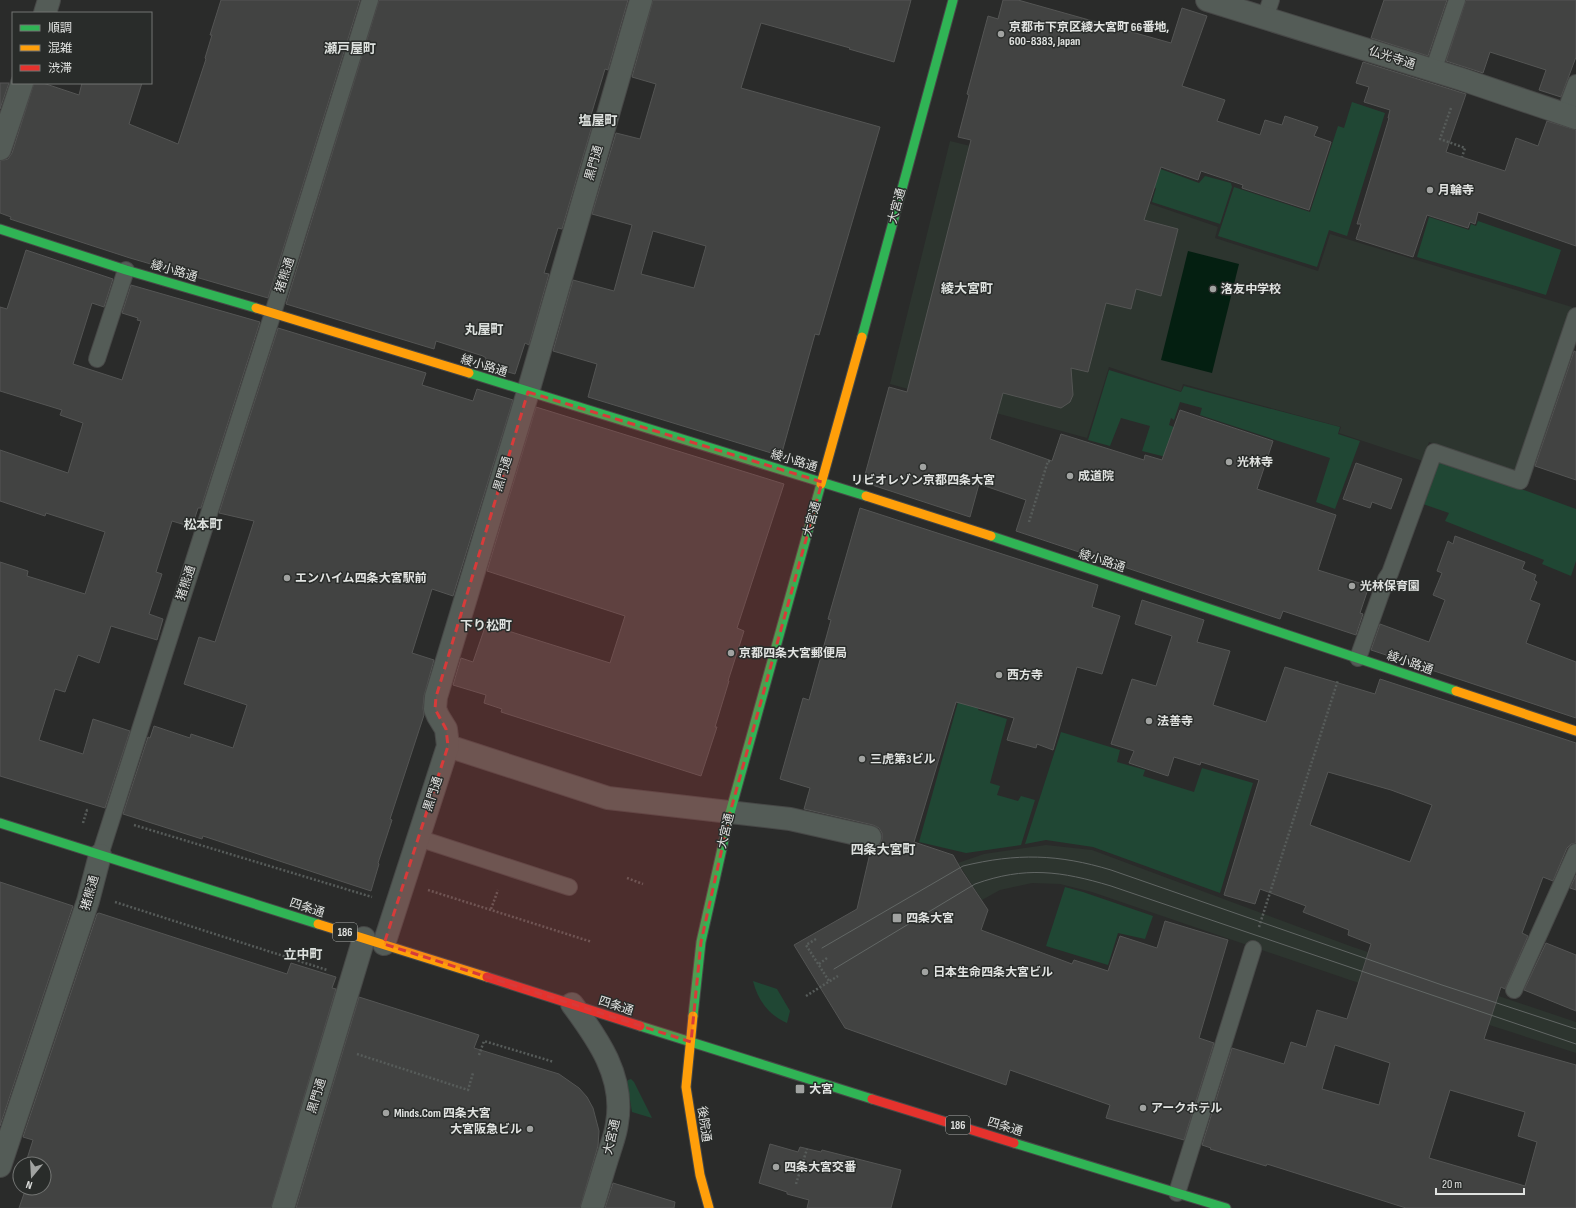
<svg xmlns="http://www.w3.org/2000/svg" width="1576" height="1208" viewBox="0 0 1576 1208" font-family="'Sofia Sans Condensed','Noto Sans JP',sans-serif">
<rect width="100%" height="100%" fill="#2a2b2a"/>
<g fill="#2d352f">
<path d="M950,141L1104,179L1116,192L1218,227L1215,238L1318,271L1330,234L1572,307L1516,473L1429,442L1423,461L1339,433L1341,427L1183,384L1181,391L1109,367L1087,438L890,384Z"/>
<path d="M1046,845L1092,850L1350,946L1576,1022V1053L1350,980L1092,892L1060,884L1032,883L1000,890L982,900L958,863L984,854Z"/>
</g>
<g fill="#204734">
<path d="M1352,102L1385,113L1347,236L1329,230L1317,267L1218,236L1234,187L1310,212L1338,126L1344,128Z"/>
<path d="M1147,164L1199,183L1205,176L1231,183L1232,187L1220,224L1152,202L1156,188L1140,183Z"/>
<path d="M1429,217L1469,230L1471,224L1476,226L1478,221L1561,250L1546,295L1417,257Z"/>
<path d="M1109,370L1181,392L1184,386L1340,427L1338,434L1360,441L1335,509L1316,502L1330,458L1200,415L1202,408L1180,402L1174,420L1171,418L1169,425L1176,428L1166,457L1142,451L1150,426L1121,418L1110,446L1088,440Z"/>
<path d="M1436,458L1576,509V561L1571,576L1542,564L1544,560L1445,521L1449,513L1420,503Z"/>
<path d="M960,695L980,701L978,710L1007,719L990,783L1000,786L997,795L1018,801L1021,796L1035,800L1021,845L966,853L919,842Z"/>
<path d="M1061,732L1120,750L1117,762L1145,770L1143,776L1194,792L1202,768L1253,783L1220,893L1093,847L1046,840L1025,844Z"/>
<path d="M1065,887L1083,892L1153,916L1145,939L1118,933L1108,965L1046,946Z"/>
<path d="M753,981L777,989L790,1011L787,1023C769,1015 758,1001 753,981Z"/>
<path d="M631,1079L634,1082L652,1118L632,1112L627,1082L628,1080Z"/>
</g>
<path fill="#041f11" d="M1188,251L1239,264L1212,373L1161,360Z"/>
<g fill="#424342" stroke="#545554" fill-rule="evenodd">
<path d="M221,0H360L268,298L130,258L10,219L11,217L0,213V161L8,159L12,153L34,83H43L79,95L82,83H142L129,124L178,144L206,59L205,58L212,35H210Z"/>
<path d="M379,0H628L608,70L605,69L588,125L592,126L562,229L558,228L544,273L549,274L529,345L525,343L515,374L484,365L486,358L483,356L436,341L434,349L286,304Z"/>
<path d="M653,0H911L894,62L849,49L850,48L761,23L741,88L880,127L819,335L815,334L781,456L588,397L597,364L553,351L573,280L614,291L632,225L592,214L616,133L640,139L656,84L632,77ZM653,231L706,246L694,288L641,274Z"/>
<path d="M1003,0H1018L1171,43L1182,8L1207,16L1182,86L1225,100L1217,121L1260,135L1265,120L1282,125L1285,116L1318,127L1314,136L1331,142L1309,210L1242,188L1243,185L1201,171L1198,180L1161,167L1144,220L1178,229L1161,296L1136,289L1131,309L1106,303L1088,372L1071,368L1073,395L1070,402L1061,408L1003,393L990,439L1052,461L1061,434L1144,460L1145,455L1162,460L1180,410L1273,441L1257,489L1336,515L1318,570L1369,586L1360,613L1363,614L1356,635L1283,611L1280,619L1016,531L1026,500L979,484L970,517L863,482L889,387L907,392L971,140L958,137L969,95L967,94L988,16L998,19Z"/>
<path d="M1384,0H1447L1428,56L1371,38Z"/>
<path d="M1466,0H1576V57L1561,97L1539,90L1546,70L1490,52L1483,73L1446,61Z"/>
<path d="M1363,62L1466,94L1446,152L1505,171L1516,138L1538,146L1547,121L1576,130V246L1478,212L1475,224L1470,222L1468,228L1427,215L1413,257L1356,239L1361,224H1357L1389,118H1388L1390,110L1364,102L1369,87L1356,83Z"/>
<path d="M0,83H9L0,109Z"/>
<path d="M26,250L113,279L104,307L92,303L73,364L122,380L141,321L137,320L138,318L122,313L131,285L260,322L201,508H198L192,527L172,521L156,572L162,574L149,614L163,619L157,640L111,626L99,663L78,655L65,692L55,689L39,740L83,754L93,719L130,731L105,808L0,776V562L28,571L27,576L85,594L105,532L46,513L45,516L0,501V450L68,473L83,423L60,415L62,410L0,391V307L7,309Z"/>
<path d="M278,328L426,373L422,385L473,401L477,389L513,400L453,596L432,589L412,653L434,660L424,696L423,708L424,715L390,819L392,820L378,863L379,864L371,891L203,836L202,839L123,814L148,737L150,738L154,726L190,738L191,734L233,748L247,705L184,684L199,637L215,642L254,521L219,513Z"/>
<path d="M1574,351L1576,352V480L1535,466Z"/>
<path d="M536,407L784,484L737,628L744,631L728,681H729L715,727H717L701,776L501,712L502,709L484,703L486,695L453,685L461,658L473,662L486,624L610,663L625,616L487,571Z"/>
<path d="M1356,463L1402,479L1391,509L1372,502L1370,508L1343,499Z"/>
<path d="M860,508L1098,585L1092,607L1120,616L1102,674L1077,667L1053,750L1037,744L1036,748L1007,740L1014,718L956,702L914,842L953,855L962,871L988,910L981,930L1072,964L1074,960L1108,971L1120,936L1157,948L1165,921L1228,940L1199,1038L1214,1043L1184,1140L1106,1118L1110,1105L1010,1070L1006,1085L845,1028L794,945L857,909L871,849L879,846L882,839V833L879,828L873,825L804,809L810,788L780,779L803,698L809,700L831,620L828,619Z"/>
<path d="M1455,536L1525,562L1522,569L1536,575L1534,580L1537,582L1530,600L1540,604L1526,643L1576,662V718L1371,650L1380,624L1429,642L1445,600L1433,595L1442,573L1437,571L1448,541L1453,544Z"/>
<path d="M1142,600L1204,620L1197,642L1230,651L1213,705L1266,722L1285,667L1375,694L1380,679L1576,743V843L1571,844L1567,848L1553,881L1543,877L1522,933L1528,936L1505,989L1501,987L1484,1039L1576,1065V1208H1406L1267,1164L1266,1166L1210,1149L1211,1148L1202,1145L1232,1048L1284,1064L1291,1042L1306,1047L1317,1010L1347,1019L1371,944L1348,935L1349,930L1303,912L1306,906L1260,889L1255,904L1224,895L1259,780L1201,762L1200,765L1174,757L1168,776L1129,763L1134,751L1111,744L1132,679L1156,686L1172,636L1135,624ZM1328,772L1391,790L1432,805L1410,862L1310,825ZM1335,1045L1390,1063L1379,1105L1322,1089ZM1450,1090L1525,1112L1518,1136L1537,1142L1525,1186L1429,1158Z"/>
<path d="M1576,875V890L1570,888Z"/>
<path d="M0,882L73,906L0,1126Z"/>
<path d="M99,913L287,974L291,963L336,977L332,988L336,989L271,1208H19L26,1188H44V1164H31L26,1162L33,1140L23,1137L97,914Z"/>
<path d="M1546,943L1576,955V1011L1524,990Z"/>
<path d="M359,997L479,1035L474,1048L559,1074L579,1088L587,1097L593,1108L599,1131L598,1146L580,1208H296Z"/>
<path d="M770,1144L798,1152L800,1147L821,1152L822,1150L901,1170L891,1208H807L809,1200L787,1194V1192L759,1183Z"/>
<path d="M613,1183L675,1202L674,1208H605Z"/>
</g>
<g fill="none" stroke-linecap="round" stroke-linejoin="round">
<defs>
<g id="lane">
<path d="M1265,18L1271,0"/>
<path d="M1433,71L1457,0"/>
<path d="M1564,115L1576,83"/>
<path d="M97,359L126,270"/>
<path d="M1358,658L1386,579L1390,573L1434,452L1520,481L1576,316"/>
<path d="M418,838L569,887"/>
<path d="M100,855L273,313L370,0"/>
<path d="M1514,990L1576,852"/>
<path d="M1177,1193L1253,949"/>
</g>
<g id="street">
<path d="M1207,0L1461,79L1576,118"/>
<path d="M45,13L49,0"/>
<path d="M0,149L22,83"/>
<path d="M448,746L608,798L790,819L870,837"/>
<path d="M384,944L448,746L446,729L438,716L435,709L436,697L528,392L641,0"/>
<path d="M572,1004C598,1039 625,1077 617,1123C616,1133 612,1143 609,1153C603,1171 598,1190 592,1208"/>
<path d="M0,1166L88,901L100,855"/>
<path d="M283,1208L364,938"/>
</g>
<g id="fast">
<path d="M0,229L126,270L256,308"/>
<path d="M862,337L953,0"/>
<path d="M469,373L866,496"/>
<path d="M991,536L1456,691"/>
<path d="M0,823L318,924"/>
<path d="M693,1016L701,942L730,813L821,484"/>
<path d="M640,1026L872,1099"/>
<path d="M1014,1143L1226,1208"/>
</g>
<g id="slow">
<path d="M256,308L469,373"/>
<path d="M821,484L862,337"/>
<path d="M866,496L991,536"/>
<path d="M1456,691L1576,731"/>
<path d="M318,924L487,977"/>
<path d="M693,1016L686,1087L700,1175L709,1208"/>
</g>
<g id="jam">
<path d="M487,977L640,1026"/>
<path d="M872,1099L1014,1143"/>
</g>
</defs>
<use href="#lane" stroke="#474847" stroke-width="18"/>
<use href="#street" stroke="#474847" stroke-width="24"/>
<use href="#fast" stroke="#474847" stroke-width="11"/>
<use href="#slow" stroke="#474847" stroke-width="11"/>
<use href="#jam" stroke="#474847" stroke-width="11"/>
<g stroke="#575c5a" stroke-width="2.5" stroke-dasharray="2 2" stroke-linecap="butt">
<path d="M1451,108L1440,139L1465,148L1462,157"/>
<path d="M1029,522L1048,461L1052,462"/>
<path d="M83,823L87,810L89,811"/>
<path d="M134,825L372,897"/>
<path d="M627,878L643,884"/>
<path d="M428,890L592,942"/>
<path d="M115,902L327,970"/>
<path d="M491,909L498,890"/>
<path d="M1259,927L1338,680"/>
<path d="M816,939L806,945L829,981"/>
<path d="M819,964L827,958"/>
<path d="M806,996L838,976"/>
<path d="M357,1054L468,1090L473,1073"/>
<path d="M479,1055L484,1041L554,1062"/>
<path d="M796,1184L807,1149"/>
</g>
<use href="#lane" stroke="#545c57" stroke-width="16"/>
<use href="#street" stroke="#545c57" stroke-width="22"/>
<use href="#fast" stroke="#30b455" stroke-width="9"/>
<use href="#slow" stroke="#ff9f0a" stroke-width="9"/>
<use href="#jam" stroke="#e5322d" stroke-width="9"/>
<g stroke="#626765" stroke-width="1">
<path d="M822,948L963,866C1017,853 1058,854 1111,870L1442,985L1576,1029"/>
<path d="M834,969L975,884C1025,866 1061,871 1111,886L1576,1044"/>
</g>
</g>
<path fill="#d73b3a" fill-opacity="0.2" stroke="#d73b3a" stroke-width="3" stroke-dasharray="8 5" stroke-linejoin="round" d="M528,392L822,482L730,813L701,942L691,1042L384,944L448,746L446,729L435,709L436,697Z"/>
<g fill="#a1a3a1" stroke="#292c2a" stroke-width="1.5">
<circle cx="1001" cy="34" r="4"/>
<circle cx="1430" cy="190" r="4"/>
<circle cx="1213" cy="289" r="4"/>
<circle cx="1229" cy="462" r="4"/>
<circle cx="923" cy="467" r="4"/>
<circle cx="1070" cy="476" r="4"/>
<circle cx="287" cy="578" r="4"/>
<circle cx="1352" cy="586" r="4"/>
<circle cx="731" cy="653" r="4"/>
<circle cx="999" cy="675" r="4"/>
<circle cx="1149" cy="721" r="4"/>
<circle cx="862" cy="759" r="4"/>
<rect x="892" y="913" width="10" height="10" rx="2"/>
<circle cx="925" cy="972" r="4"/>
<rect x="795" y="1084" width="10" height="10" rx="2"/>
<circle cx="1143" cy="1108" r="4"/>
<circle cx="386" cy="1113" r="4"/>
<circle cx="530" cy="1129" r="4"/>
<circle cx="776" cy="1167" r="4"/>
</g>
<g text-anchor="middle" dominant-baseline="central" stroke-width="3" stroke-linejoin="round" paint-order="stroke">
<g fill="#292c2a" stroke="#aaacaa" stroke-width="1">
<rect x="333" y="923" width="24" height="18" rx="3"/>
<rect x="946" y="1116" width="24" height="18" rx="3"/>
</g>
<g font-size="11" font-weight="bold" fill="#e1e3e1">
<text x="345" y="932">186</text>
<text x="958" y="1125">186</text>
</g>
<g font-size="12" font-weight="bold" fill="#e1e3e1" stroke="#292c2a" text-anchor="start">
<text x="1009" y="27">京都市下京区綾大宮町 66番地,<tspan x="1009" dy="14">600-8383, Japan</tspan></text>
<text x="1438" y="190">月輪寺</text>
<text x="1221" y="289">洛友中学校</text>
<text x="1237" y="462">光林寺</text>
<text x="1078" y="476">成道院</text>
<text x="923" y="480" text-anchor="middle">リビオレゾン京都四条大宮</text>
<text x="295" y="578">エンハイム四条大宮駅前</text>
<text x="1360" y="586">光林保育園</text>
<text x="739" y="653">京都四条大宮郵便局</text>
<text x="1007" y="675">西方寺</text>
<text x="1157" y="721">法善寺</text>
<text x="870" y="759">三虎第3ビル</text>
<text x="906" y="918">四条大宮</text>
<text x="933" y="972">日本生命四条大宮ビル</text>
<text x="809" y="1089">大宮</text>
<text x="1151" y="1108">アークホテル</text>
<text x="394" y="1113">Minds.Com 四条大宮</text>
<text x="522" y="1129" text-anchor="end">大宮阪急ビル</text>
<text x="784" y="1167">四条大宮交番</text>
</g>
<g font-size="12" fill="#e1e3e1" stroke="#292c2a">
<text transform="translate(1392 58) rotate(18)">仏光寺通</text>
<text transform="translate(594 163) rotate(-74)">黒門通</text>
<text transform="translate(897 206) rotate(-75)">大宮通</text>
<text transform="translate(174 271) rotate(16)">綾小路通</text>
<text transform="translate(285 275) rotate(-72)">猪熊通</text>
<text transform="translate(484 366) rotate(17)">綾小路通</text>
<text transform="translate(794 461) rotate(17)">綾小路通</text>
<text transform="translate(503 474) rotate(-73)">黒門通</text>
<text transform="translate(812 519) rotate(-74)">大宮通</text>
<text transform="translate(1102 561) rotate(18)">綾小路通</text>
<text transform="translate(186 583) rotate(-72)">猪熊通</text>
<text transform="translate(1410 663) rotate(19)">綾小路通</text>
<text transform="translate(433 794) rotate(-72)">黒門通</text>
<text transform="translate(726 831) rotate(-77)">大宮通</text>
<text transform="translate(90 893) rotate(-74)">猪熊通</text>
<text transform="translate(307 908) rotate(18)">四条通</text>
<text transform="translate(616 1006) rotate(18)">四条通</text>
<text transform="translate(317 1096) rotate(-73)">黒門通</text>
<text transform="translate(704 1124) rotate(82)">後院通</text>
<text transform="translate(1005 1127) rotate(17)">四条通</text>
<text transform="translate(612 1137) rotate(-77)">大宮通</text>
</g>
<g font-size="13" font-weight="bold" fill="#dde1de" stroke="#292c2a">
<text x="350" y="49">瀬戸屋町</text>
<text x="598" y="121">塩屋町</text>
<text x="967" y="289">綾大宮町</text>
<text x="484" y="330">丸屋町</text>
<text x="203" y="525">松本町</text>
<text x="486" y="626">下り松町</text>
<text x="883" y="850">四条大宮町</text>
<text x="303" y="955">立中町</text>
</g>
</g>
<rect x="12" y="12" width="140" height="72" fill="#292c2a" stroke="#737573"/>
<rect x="20" y="25" width="20" height="6" fill="#30b455" stroke="#737573"/>
<text x="48" y="32" font-size="12" fill="#e1e3e1">順調</text>
<rect x="20" y="45" width="20" height="6" fill="#ff9f0a" stroke="#737573"/>
<text x="48" y="52" font-size="12" fill="#e1e3e1">混雑</text>
<rect x="20" y="65" width="20" height="6" fill="#e5322d" stroke="#737573"/>
<text x="48" y="72" font-size="12" fill="#e1e3e1">渋滞</text>
<g transform="translate(32 1176) rotate(198)"><circle r="19" fill="#292c2a" stroke="#737573"/>
<path d="M0-3L7 15L0 10L-7 15Z" fill="#a1a3a1"/>
<text y="-6" font-size="11" font-weight="bold" text-anchor="middle" fill="#e1e3e1">N</text>
</g>
<path d="M1436 1188v6h88v-6" fill="none" stroke="#e1e3e1" stroke-width="2"/>
<text x="1442" y="1188" font-size="12" fill="#e1e3e1" stroke="#292c2a" stroke-width="3" paint-order="stroke">20 m</text>
</svg>
